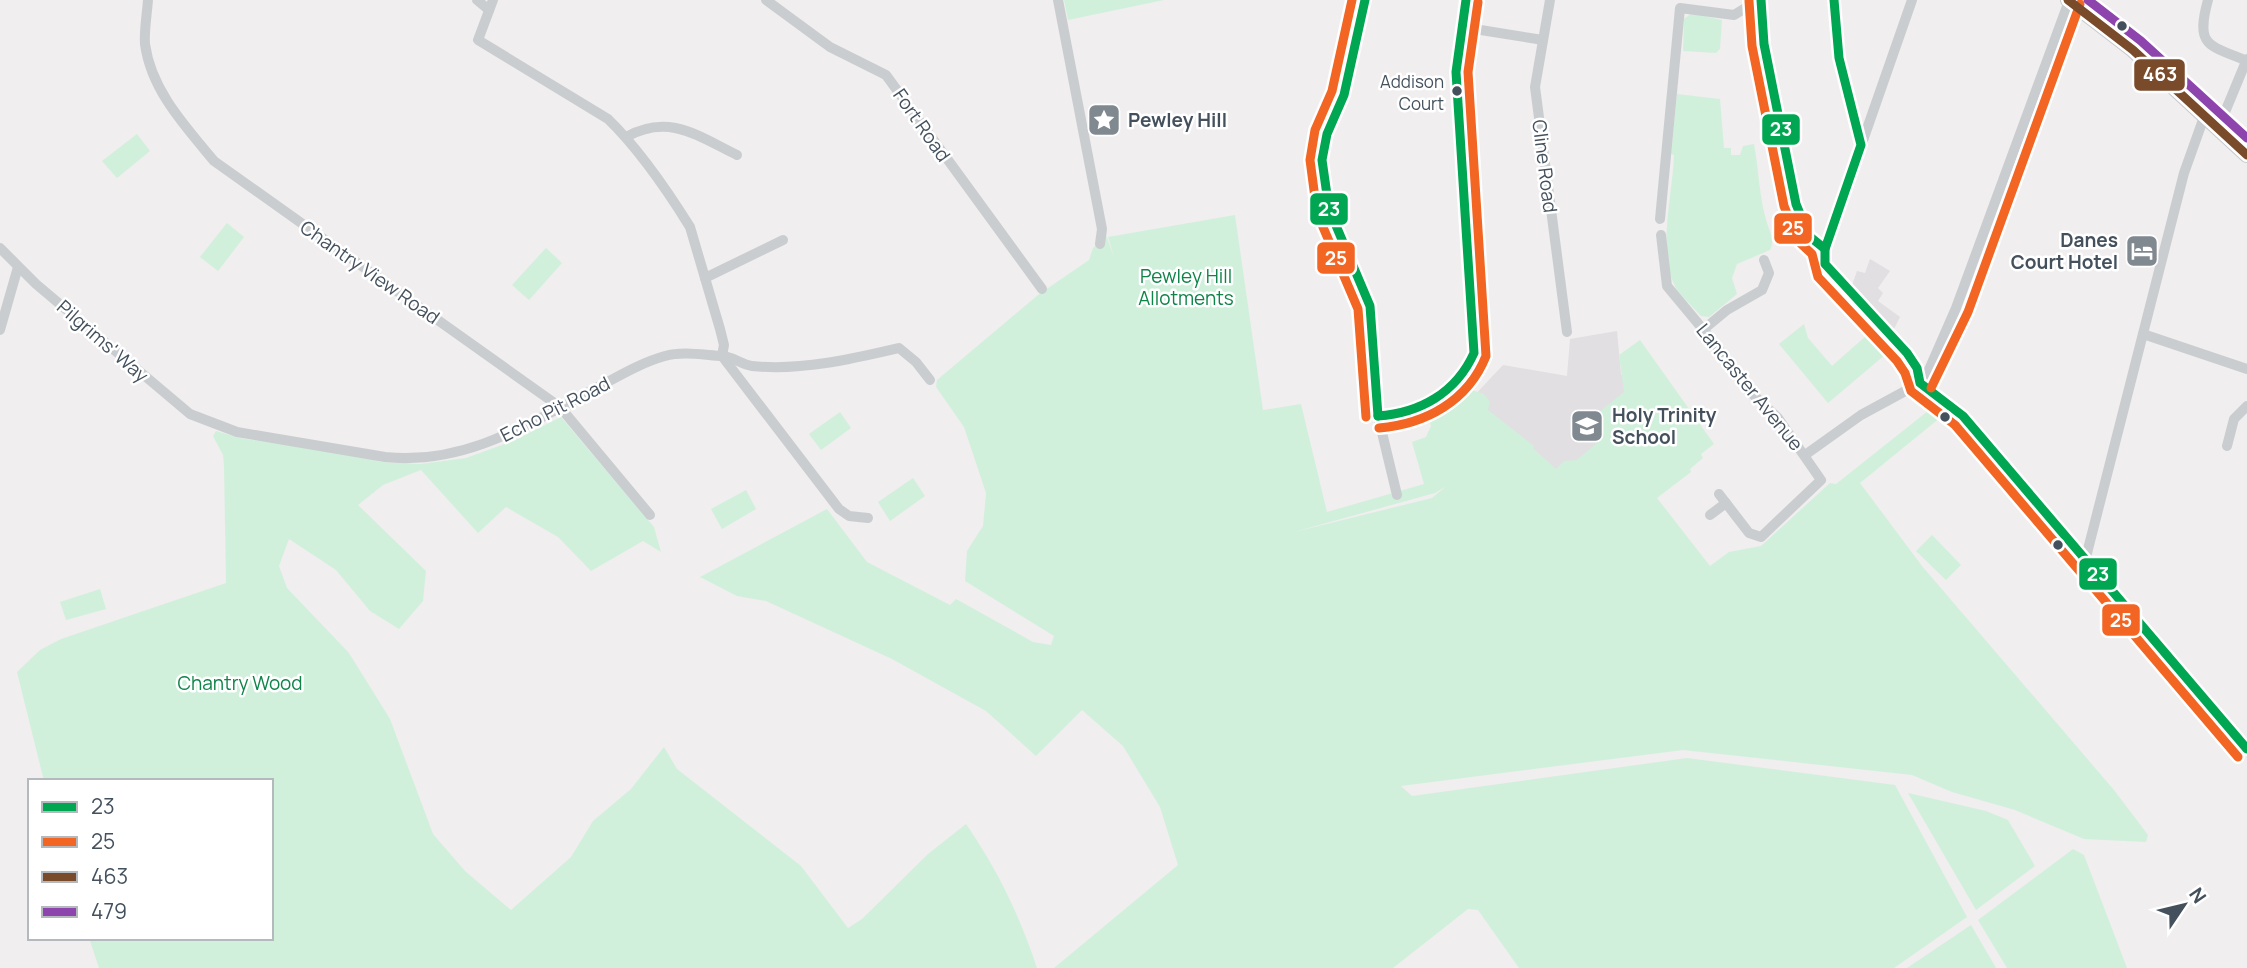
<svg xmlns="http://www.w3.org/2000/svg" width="2247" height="968" viewBox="0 0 2247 968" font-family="Manrope,sans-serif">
<rect width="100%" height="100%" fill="#f0eeee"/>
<g fill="#e1dfe1">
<path d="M1870,259L1890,271L1878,288L1883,293L1878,301L1900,317L1894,329L1851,288L1857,271L1865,273Z"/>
<path d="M1617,331L1621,374L1695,451L1561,476L1469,401L1503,365L1567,376L1570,339Z"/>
</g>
<g fill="#d1f0dc" fill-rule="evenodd">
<path d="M1064,0H1164L1068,20Z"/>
<path d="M1692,13L1722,20L1720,49L1716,53L1683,51L1684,19Z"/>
<path d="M1677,94L1720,99L1724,148H1731V155H1740L1743,146L1754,144C1759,171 1759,197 1767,223C1770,232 1775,241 1770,250L1737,264L1732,278L1737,294L1709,317L1701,316C1692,305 1678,295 1673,282C1658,249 1673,191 1674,155L1671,154Z"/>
<path d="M137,134L150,151L117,178L102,161Z"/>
<path d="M1235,215L1263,410L1301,404L1327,512L1424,484L1412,442L1426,437L1431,426L1426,410L1459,386L1484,394L1490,402L1488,410L1534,446L1533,448L1556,469L1564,461L1577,460L1598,442L1587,422L1624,392L1619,355L1640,340L1714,444L1701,454L1703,458L1690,469L1691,472L1657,498L1710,566L1729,552L1761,546L1830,483L1836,484L1933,407L1941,417L1860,483L1922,566L2114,790L2148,835L2146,842L2084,839L2015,810L1952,792L1912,775L1683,750L1401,786L1412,796L1687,758L1895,785L1967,917L1894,968H1519L1478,910L1468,909L1393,968H1054L1178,865L1160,807L1123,746L1082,710L1036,756L986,711L892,659L766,601L737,596L700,577L827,509L867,562L950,605L956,599L1033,642L1051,645L1054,636L965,581L967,551L983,526L986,493L964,427L936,387L937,380L1038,295L1089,260L1093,248L1106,235L1114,257L1108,237ZM1445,487L1432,498L1294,532L1435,493Z"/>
<path d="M227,223L244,237L218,271L200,257Z"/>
<path d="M546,248L562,263L529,300L512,285Z"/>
<path d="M1859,301L1899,343L1828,403L1779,344L1804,324L1808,338L1832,366L1866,336Z"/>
<path d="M840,412L851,428L821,450L809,434Z"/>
<path d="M561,417L654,527L661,552L643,541L591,571L558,537L506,507L478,533L421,470L383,485L358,505L426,571L423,601L399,629L370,611L336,570L289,539L279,566L287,588L349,653L390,719L433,834L465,871L511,910L571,857L593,821L631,789L664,747L677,769L801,866L848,928L862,919L928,854L966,824C997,869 1020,916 1037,968H99L89,938H271V781H44L17,672L40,650L61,639L226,583L224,466L223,455L213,436L216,431L240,438L341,453L382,462L420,464L466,458L513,441Z"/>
<path d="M913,478L925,496L890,521L878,502Z"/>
<path d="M746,490L756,509L722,529L711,509Z"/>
<path d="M1932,535L1961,565L1946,580L1916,551Z"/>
<path d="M100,589L106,609L66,620L60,602Z"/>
<path d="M1908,793L1986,811L2008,820L2035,866L1976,910Z"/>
<path d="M2073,849L2084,855L2127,968H2007L1978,920Z"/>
<path d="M1971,925L1996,968H1907Z"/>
</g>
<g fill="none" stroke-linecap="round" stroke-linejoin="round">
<g stroke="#cacdd0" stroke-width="10">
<path d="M148,0C147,14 144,30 145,44C151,90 185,126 214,161L560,407L650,515"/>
<path d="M477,0L489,10"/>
<path d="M493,0L478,40L608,119C640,150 667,190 690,227L720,329L724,345L722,356"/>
<path d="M766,0L830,47L886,75L1042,289"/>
<path d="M1058,0L1102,229L1100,244"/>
<path d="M1365,0L1344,95L1323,146V176L1336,230L1370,306L1378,416L1397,495"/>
<path d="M1550,0L1535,87L1567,332"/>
<path d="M1761,0L1764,44L1796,204L1809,236L1825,249"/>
<path d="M1834,0L1839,58L1861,145"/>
<path d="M1912,0L1825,249V264L1907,353L1917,368L1920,383L1963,416L2247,749"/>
<path d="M2208,0C2195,47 2209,45 2247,61"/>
<path d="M1462,27L1543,40"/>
<path d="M2218,129L2247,59"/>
<path d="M626,137C669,113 698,136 737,155"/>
<path d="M1660,219L1680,8L1734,15L1752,4H1761"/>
<path d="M1661,235L1667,286L1716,345L1745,387L1778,418L1821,480L1761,537L1749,533L1719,494"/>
<path d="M0,248L36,284L190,414L237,432L385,457C467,466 533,421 602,385C622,374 643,362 665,356C682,351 704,355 722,356C732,356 742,365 752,366C801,371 852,359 899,348L916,362L930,380"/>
<path d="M705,278L783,240"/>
<path d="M1704,329L1727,310L1762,290L1769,273L1764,260"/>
<path d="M0,330L18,267"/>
<path d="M2143,334L2247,369"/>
<path d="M722,356L839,509L849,516L868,518"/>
<path d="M1378,416C1415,416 1462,391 1474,353L1456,72L1466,0"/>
<path d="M2227,446L2234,419L2247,406"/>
<path d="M1805,455L1861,415L1920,383L1928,372L1956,308L2069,1"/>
<path d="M1710,515L1726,503"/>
<path d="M2085,561L2184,173L2204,117"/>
</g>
<path stroke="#c6c9ce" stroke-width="16" d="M2068,0L2133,50L2247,155"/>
<defs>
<g id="bus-1">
<path d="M1365,0L1344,95L1327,134L1322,160L1329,209L1370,306L1378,416"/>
<path d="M1761,0L1764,44L1796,204L1809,236L1825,249"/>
<path d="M1834,0L1839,58L1861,145L1825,249V264L1907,353L1917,368L1920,383L1963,416L2247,749"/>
<path d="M1378,416C1420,413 1456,393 1474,353L1456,72L1466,0"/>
</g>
<g id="bus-2">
<path d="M1352,0L1332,91L1315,130L1310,160L1317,213L1358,309L1366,417"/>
<path d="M1749,1L1752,46L1784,206L1798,241L1812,254L1818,277L1897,361L1905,373L1911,391L1955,425L2238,757"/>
<path d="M1931,388L1968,312L2080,4"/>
<path d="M1379,428C1426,424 1468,401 1486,356L1468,72L1478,2"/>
</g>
<path id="bus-3" d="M2068,0L2133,50L2247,155"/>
<path id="bus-4" d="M2088,0L2141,41L2247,138"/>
</defs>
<use href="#bus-1" stroke="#fff" stroke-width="14"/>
<use href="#bus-2" stroke="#fff" stroke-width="14"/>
<use href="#bus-3" stroke="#fff" stroke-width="14"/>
<use href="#bus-4" stroke="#fff" stroke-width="14"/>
<use href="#bus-1" stroke="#00a651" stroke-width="9"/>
<use href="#bus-2" stroke="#f26522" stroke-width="9"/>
<use href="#bus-3" stroke="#7a4b2a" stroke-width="9"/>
<use href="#bus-4" stroke="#8e44ad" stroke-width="9"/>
</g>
<defs>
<symbol id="sight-square" viewBox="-11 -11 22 22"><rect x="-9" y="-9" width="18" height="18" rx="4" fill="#808890" stroke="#fff"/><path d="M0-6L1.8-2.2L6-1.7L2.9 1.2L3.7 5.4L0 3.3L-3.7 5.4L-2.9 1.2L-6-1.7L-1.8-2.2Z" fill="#fff"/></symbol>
<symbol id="hotel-square" viewBox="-11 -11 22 22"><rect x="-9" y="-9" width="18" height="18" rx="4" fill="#808890" stroke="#fff"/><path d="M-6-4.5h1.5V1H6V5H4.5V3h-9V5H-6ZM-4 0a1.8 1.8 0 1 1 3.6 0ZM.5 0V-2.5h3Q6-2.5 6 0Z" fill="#fff"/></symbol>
<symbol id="school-square" viewBox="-11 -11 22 22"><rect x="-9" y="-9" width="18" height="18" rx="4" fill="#808890" stroke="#fff"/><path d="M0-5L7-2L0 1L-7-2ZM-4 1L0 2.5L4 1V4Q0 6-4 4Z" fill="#fff"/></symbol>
</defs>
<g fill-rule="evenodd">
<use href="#sight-square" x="1085" y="101" width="38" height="38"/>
<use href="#hotel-square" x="2123" y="232" width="38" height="38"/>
<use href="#school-square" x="1568" y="407" width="38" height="38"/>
</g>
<g fill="#44515d" stroke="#fff" stroke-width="2.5">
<circle cx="2122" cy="26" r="6"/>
<circle cx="1457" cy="91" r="6"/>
<circle cx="1945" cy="417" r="6"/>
<circle cx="2058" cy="545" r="6"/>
</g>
<g text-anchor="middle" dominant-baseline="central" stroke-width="5" stroke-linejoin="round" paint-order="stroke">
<g font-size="17" fill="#44515d" stroke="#fff" text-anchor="end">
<text x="1444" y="81">Addison<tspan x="1444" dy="22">Court</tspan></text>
</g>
<g font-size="19" font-weight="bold" fill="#44515d" stroke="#fff" text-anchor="start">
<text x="1128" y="120">Pewley Hill</text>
<text x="2118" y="240" text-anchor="end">Danes<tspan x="2118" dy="22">Court Hotel</tspan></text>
<text x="1612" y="415">Holy Trinity<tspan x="1612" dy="22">School</tspan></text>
</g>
<g font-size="19" fill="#44515d" stroke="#fff">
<text transform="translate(922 125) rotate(55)">Fort Road</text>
<text transform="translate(1545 166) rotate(83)">Cline Road</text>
<text transform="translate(370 272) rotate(35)">Chantry View Road</text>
<text transform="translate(103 341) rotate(41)">Pilgrims' Way</text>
<text transform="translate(1750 387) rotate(51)">Lancaster Avenue</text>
<text transform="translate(555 409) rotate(-27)">Echo Pit Road</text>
</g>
<g font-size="19" fill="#0f8449" stroke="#fff">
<text x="1186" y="276">Pewley Hill<tspan x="1186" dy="22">Allotments</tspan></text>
<text x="240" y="683">Chantry Wood</text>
</g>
</g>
<g stroke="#fff" stroke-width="2.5">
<rect x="2133" y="58" width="53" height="34" rx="7" fill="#7a4b2a"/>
<rect x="1761" y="113" width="40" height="33" rx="7" fill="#00a651"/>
<rect x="1309" y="192" width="40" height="34" rx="7" fill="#00a651"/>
<rect x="1773" y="212" width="40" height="33" rx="7" fill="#f26522"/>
<rect x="1316" y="241" width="40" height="34" rx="7" fill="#f26522"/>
<rect x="2078" y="557" width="40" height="34" rx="7" fill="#00a651"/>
<rect x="2101" y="603" width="40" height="34" rx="7" fill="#f26522"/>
</g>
<g font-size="19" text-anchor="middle" font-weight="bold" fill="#fff">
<text x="2160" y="81">463</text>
<text x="1781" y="136">23</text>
<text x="1329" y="216">23</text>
<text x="1793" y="235">25</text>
<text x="1336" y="265">25</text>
<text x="2098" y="581">23</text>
<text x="2121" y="627">25</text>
</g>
<rect x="28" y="779" width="245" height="161" fill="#ffffff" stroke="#b4b9be" stroke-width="2"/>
<rect x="42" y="802" width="35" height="10" fill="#00a651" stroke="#b4b9be" stroke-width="2"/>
<text x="91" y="814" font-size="21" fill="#44515d">23</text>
<rect x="42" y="837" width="35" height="10" fill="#f26522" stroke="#b4b9be" stroke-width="2"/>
<text x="91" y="849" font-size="21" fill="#44515d">25</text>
<rect x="42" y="872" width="35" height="10" fill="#7a4b2a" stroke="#b4b9be" stroke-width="2"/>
<text x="91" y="884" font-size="21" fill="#44515d">463</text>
<rect x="42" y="907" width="35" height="10" fill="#8e44ad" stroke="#b4b9be" stroke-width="2"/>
<text x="91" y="919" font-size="21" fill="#44515d">479</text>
<g transform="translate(2184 905) rotate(55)" stroke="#ffffff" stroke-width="5" paint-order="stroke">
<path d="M0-5L12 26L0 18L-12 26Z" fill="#44515d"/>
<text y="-10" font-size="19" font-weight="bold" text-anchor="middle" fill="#44515d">N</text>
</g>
</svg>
